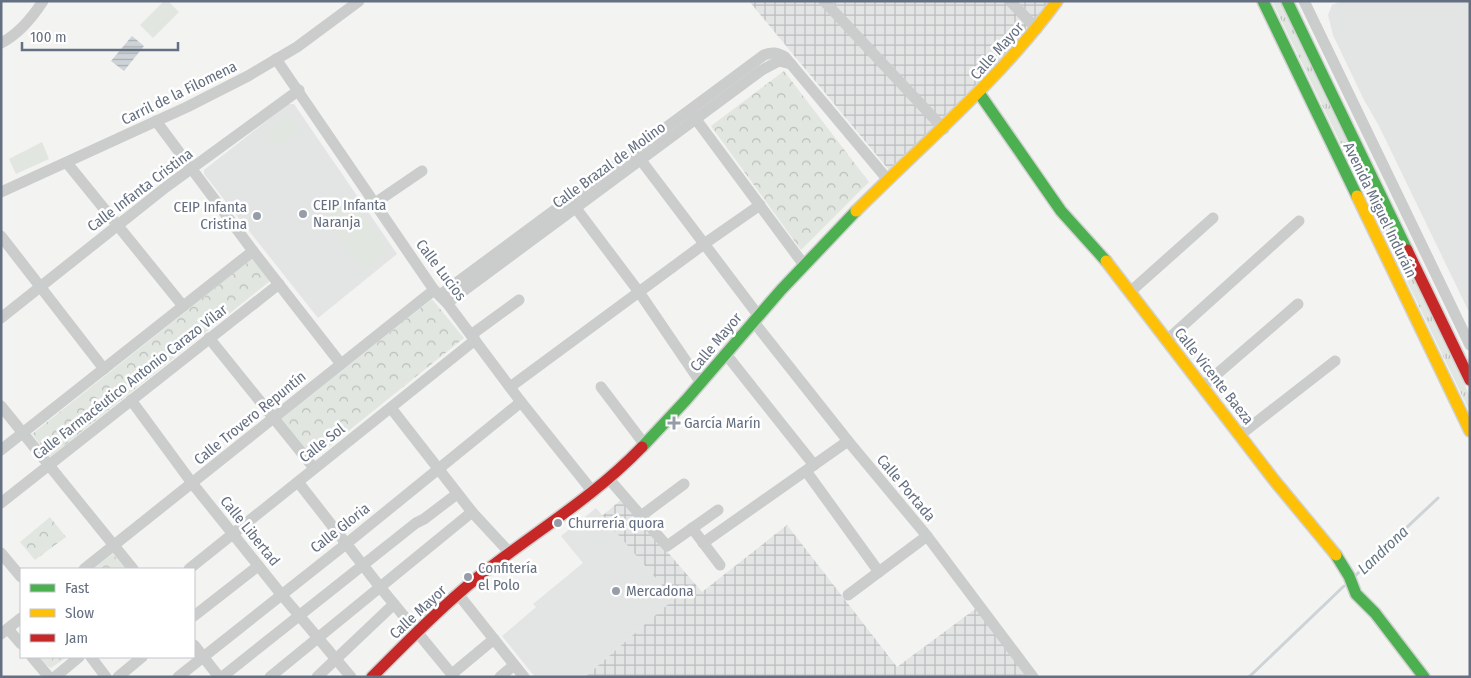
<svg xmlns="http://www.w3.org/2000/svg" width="1471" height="678" viewBox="0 0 1471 678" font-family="'Fira Sans Condensed',sans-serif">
<defs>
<pattern id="industrial-grid" width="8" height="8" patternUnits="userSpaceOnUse" patternTransform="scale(1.25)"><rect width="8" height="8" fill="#e3e4e4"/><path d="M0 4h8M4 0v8" fill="none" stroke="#bcbdbe"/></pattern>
<pattern id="grass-tufts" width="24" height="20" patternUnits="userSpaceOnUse" patternTransform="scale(1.25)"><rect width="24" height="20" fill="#e2e6e0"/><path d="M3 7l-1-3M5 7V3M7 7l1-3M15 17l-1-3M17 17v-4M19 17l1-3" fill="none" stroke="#bbbfbb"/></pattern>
<pattern id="park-crowns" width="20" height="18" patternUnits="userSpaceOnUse" patternTransform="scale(1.25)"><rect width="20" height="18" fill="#e2e6e0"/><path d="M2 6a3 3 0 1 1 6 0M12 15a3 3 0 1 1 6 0" fill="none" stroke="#bbbfbb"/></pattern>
<pattern id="water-rules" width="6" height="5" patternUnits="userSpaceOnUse" patternTransform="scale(1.25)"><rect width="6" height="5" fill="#cdd3d7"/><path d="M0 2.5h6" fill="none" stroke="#aaafb4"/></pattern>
</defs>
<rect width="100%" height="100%" fill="#f3f3f1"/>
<g fill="#e3e4e4">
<path d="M1341,1H1470V314L1379,126L1363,98L1333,35L1328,15L1332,5Z"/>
<path d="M288,104H294L397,254L318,318L204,174V170Z"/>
<path d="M596,508L674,599L585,677H535L502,636L536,607L533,604L583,563L561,536Z"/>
</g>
<g fill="url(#industrial-grid)">
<path d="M749,1H1057L893,175Z"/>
<path d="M622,499L702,592L787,525L897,667L982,604L1037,677H585L674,599L602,516Z"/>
</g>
<path fill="url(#grass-tufts)" d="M1272,1H1280L1470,396V412Z"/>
<g fill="url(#park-crowns)">
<path d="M784,71L869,182L801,250L711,126Z"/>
<path d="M253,258L270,281L50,457L32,434Z"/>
<path d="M432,299L464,338L311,461L278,421Z"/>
<path d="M50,517L66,537L35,560L20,542Z"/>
<path d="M113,554L126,569H93L111,555Z"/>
<path d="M39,657H67L51,668L46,665Z"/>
</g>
<g fill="#e2e6e0">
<path d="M164,1H168L179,12L153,38L140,25Z"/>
<path d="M288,115L299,130L277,147L266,132Z"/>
<path d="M42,142L49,159L16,174L9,159Z"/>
<path d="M352,198L389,252L362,270L324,216Z"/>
</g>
<path fill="url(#water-rules)" d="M132,36L144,46L124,71L111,61Z"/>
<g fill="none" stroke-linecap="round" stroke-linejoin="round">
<g stroke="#cdd3d7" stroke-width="3">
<path d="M1355,576L1438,498"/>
<path d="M1249,677L1344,586"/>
</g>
<defs>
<g id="fast">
<path d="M1263,1L1357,196"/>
<path d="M1287,1L1407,250"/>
<path d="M979,93L1061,211L1106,261"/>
<path d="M642,447L686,400L781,290L856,211"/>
<path d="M1336,555L1349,576L1356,594L1375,613L1424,677"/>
</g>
<g id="slow">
<path d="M1357,196L1470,431"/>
<path d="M856,211C925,142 999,80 1057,1"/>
<path d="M1106,261L1274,480L1336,555"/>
</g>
<g id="jam">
<path d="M1407,250L1470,380"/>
<path d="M372,677C406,643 440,608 478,577C533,533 592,499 642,447"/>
</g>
</defs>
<use href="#fast" stroke="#d0d1d0" stroke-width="14"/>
<use href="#slow" stroke="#d0d1d0" stroke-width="14"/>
<use href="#jam" stroke="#d0d1d0" stroke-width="14"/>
<g stroke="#cbcccc" stroke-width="11">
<path d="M824,1L944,129"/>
<path d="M1010,1L1037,29"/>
<path d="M1304,1L1470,345"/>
<path d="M1,43C19,34 32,18 43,1"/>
<path d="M276,59L434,290L447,303L521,402L593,492"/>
<path d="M692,114L804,265"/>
<path d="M156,121L253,251L341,364"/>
<path d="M637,155L758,315"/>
<path d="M67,163L183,306"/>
<path d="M1,192L187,107L248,76L297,47L359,1"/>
<path d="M375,203L422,171"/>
<path d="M572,203L639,292L701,383"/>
<path d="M1,236L104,369"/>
<path d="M1130,292L1213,218"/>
<path d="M440,295L764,55C772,52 777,52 785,57L888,180"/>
<path d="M447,303L762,70L779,61L791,64"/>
<path d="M1,318L166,187L299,90"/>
<path d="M753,321L848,441L927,536L1033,677"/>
<path d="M471,335L519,300"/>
<path d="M209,338L314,468"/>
<path d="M1167,340L1299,221"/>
<path d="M725,353L814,465"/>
<path d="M1203,386L1298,304"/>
<path d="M510,387L704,244L760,205"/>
<path d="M601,387L645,445"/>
<path d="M131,400L192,483L281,594L351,677"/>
<path d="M1,406L133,569"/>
<path d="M391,408L472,512L510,553"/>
<path d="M1240,435L1335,361"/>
<path d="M1,450L253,251"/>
<path d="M806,471L879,572"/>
<path d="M609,479L667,546L718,510"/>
<path d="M298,482L380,587L454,677"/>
<path d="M1,503L279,284"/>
<path d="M641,516L684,484"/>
<path d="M692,528L720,565"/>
<path d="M703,543L848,441"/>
<path d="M1,553L21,577"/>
<path d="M84,569L434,290"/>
<path d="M189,569L475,340"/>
<path d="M458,594L524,677"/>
<path d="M848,595L927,536"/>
<path d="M194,616L258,566"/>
<path d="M8,629L21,644"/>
<path d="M1,634L21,618"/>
<path d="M194,645L219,677"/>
<path d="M32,657L49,677"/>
<path d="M91,657L106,677"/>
<path d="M452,674L494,639"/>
<path d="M55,677L79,657"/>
<path d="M118,677L142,657"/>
<path d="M178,677L346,544L521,402"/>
<path d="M222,677L416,523L424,519L457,494"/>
<path d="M270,677L472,512"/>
<path d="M317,677L394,604"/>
<path d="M500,677L514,665"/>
</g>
<use href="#fast" stroke="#4caf50" stroke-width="11"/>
<use href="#slow" stroke="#ffc107" stroke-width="11"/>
<use href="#jam" stroke="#c62828" stroke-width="11"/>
</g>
<g fill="#969da8" stroke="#fff" stroke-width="2">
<circle cx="303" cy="214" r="5"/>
<circle cx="257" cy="216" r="5"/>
<path d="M671.5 415.5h5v5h5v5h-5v5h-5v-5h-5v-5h5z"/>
<circle cx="558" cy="523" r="5"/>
<circle cx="468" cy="577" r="5"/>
<circle cx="616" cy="591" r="5"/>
</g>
<g text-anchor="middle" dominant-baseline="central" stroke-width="5" stroke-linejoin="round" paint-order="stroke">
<g font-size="15" fill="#646f81" stroke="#fff">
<text transform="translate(997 51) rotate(-48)">Calle Mayor</text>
<text transform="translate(179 93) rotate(-26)">Carril de la Filomena</text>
<text transform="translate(609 165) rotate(-36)">Calle Brazal de Molino</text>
<text transform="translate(140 190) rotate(-37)">Calle Infanta Cristina</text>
<text transform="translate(1380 210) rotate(64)">Avenida Miguel Induráin</text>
<text transform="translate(441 270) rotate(53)">Calle Lucios</text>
<text transform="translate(716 342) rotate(-50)">Calle Mayor</text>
<text transform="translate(1214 376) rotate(52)">Calle Vicente Baeza</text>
<text transform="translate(130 382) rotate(-38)">Calle Farmacéutico Antonio Carazo Vilar</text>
<text transform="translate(250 418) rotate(-39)">Calle Trovero Repuntín</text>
<text transform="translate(322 443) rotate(-38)">Calle Sol</text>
<text transform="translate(906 488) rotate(50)">Calle Portada</text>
<text transform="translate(340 528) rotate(-38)">Calle Gloria</text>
<text transform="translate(250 531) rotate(51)">Calle Libertad</text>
<text transform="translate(418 612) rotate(-43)">Calle Mayor</text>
</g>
<g font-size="15" fill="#646f81" stroke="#fff" text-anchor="start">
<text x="313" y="205">CEIP Infanta<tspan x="313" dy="17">Naranja</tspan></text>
<text x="247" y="207" text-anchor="end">CEIP Infanta<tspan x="247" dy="17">Cristina</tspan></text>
<text x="684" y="423">García Marín</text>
<text x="568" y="523">Churrería quora</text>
<text x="478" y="568">Confitería<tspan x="478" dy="17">el Polo</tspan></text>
<text x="626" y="591">Mercadona</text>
</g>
<g font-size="16" font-style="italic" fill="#657785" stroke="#fff">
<text transform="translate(1383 550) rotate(-43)">Landrona</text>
</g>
</g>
<rect width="1471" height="678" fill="none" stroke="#646f81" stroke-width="5"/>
<rect x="20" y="568" width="175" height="90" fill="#ffffff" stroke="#c1c5cd"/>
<rect x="30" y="584" width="25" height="8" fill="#4caf50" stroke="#c1c5cd"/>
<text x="65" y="593" font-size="15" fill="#646f81">Fast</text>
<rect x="30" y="609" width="25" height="8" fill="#ffc107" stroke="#c1c5cd"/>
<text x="65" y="618" font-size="15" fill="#646f81">Slow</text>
<rect x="30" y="634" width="25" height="8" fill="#c62828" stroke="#c1c5cd"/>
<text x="65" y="643" font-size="15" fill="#646f81">Jam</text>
<path d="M22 42v8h156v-8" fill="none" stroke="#646f81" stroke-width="2.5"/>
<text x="30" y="42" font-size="15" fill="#646f81" stroke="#ffffff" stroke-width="4" paint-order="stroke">100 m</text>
</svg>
